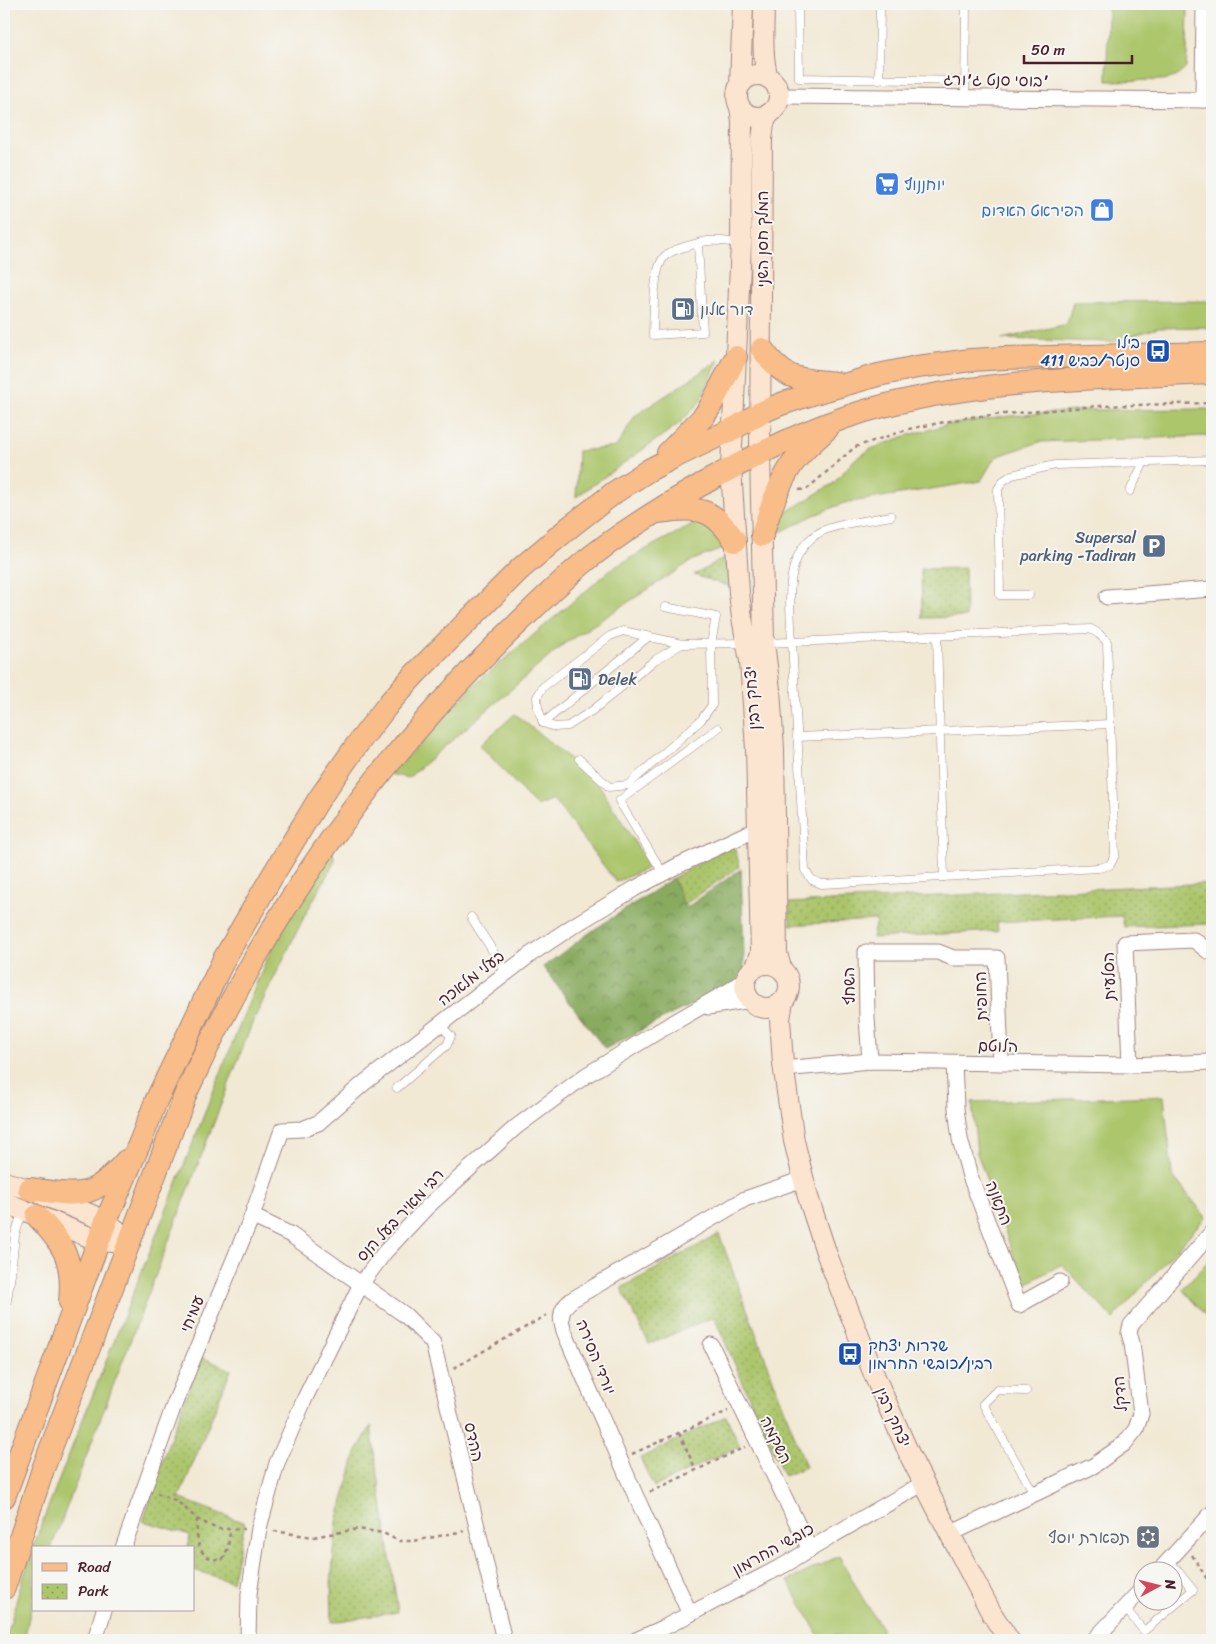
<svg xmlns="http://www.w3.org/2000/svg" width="1216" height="1644" viewBox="0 0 1216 1644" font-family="Sriracha,'Playpen Sans Hebrew',sans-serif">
<defs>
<pattern id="forest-crowns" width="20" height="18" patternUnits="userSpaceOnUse" patternTransform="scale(1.25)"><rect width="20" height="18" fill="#89ab60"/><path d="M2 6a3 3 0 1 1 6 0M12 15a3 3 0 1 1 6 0" fill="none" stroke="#728b4f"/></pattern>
<pattern id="park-dots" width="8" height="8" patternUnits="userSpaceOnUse" patternTransform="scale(1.25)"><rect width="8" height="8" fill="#acc66c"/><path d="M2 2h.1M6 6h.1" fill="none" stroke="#8ea059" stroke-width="1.8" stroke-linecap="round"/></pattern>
</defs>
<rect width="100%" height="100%" fill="#f6f6f2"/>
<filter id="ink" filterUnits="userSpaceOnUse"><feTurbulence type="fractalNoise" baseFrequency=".02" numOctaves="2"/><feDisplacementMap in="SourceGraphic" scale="10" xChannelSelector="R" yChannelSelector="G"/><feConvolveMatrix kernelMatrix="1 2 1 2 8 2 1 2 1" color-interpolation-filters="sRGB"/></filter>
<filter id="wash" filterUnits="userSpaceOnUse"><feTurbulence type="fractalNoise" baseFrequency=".0096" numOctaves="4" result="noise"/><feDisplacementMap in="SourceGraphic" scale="20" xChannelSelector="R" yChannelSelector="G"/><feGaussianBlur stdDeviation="1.12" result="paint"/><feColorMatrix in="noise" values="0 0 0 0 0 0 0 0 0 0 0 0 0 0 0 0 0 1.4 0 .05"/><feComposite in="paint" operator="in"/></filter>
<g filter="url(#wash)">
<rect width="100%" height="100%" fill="#f2e9d5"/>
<g fill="#acc66c" stroke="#7b724c">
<path d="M1108,4H1188L1187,55L1186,68L1176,77L1163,80L1107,81Z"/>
<path d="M1212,301V328L1198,327L1158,328L1111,342L1002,339L1067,324L1073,302Z"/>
<path d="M719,360L699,403L680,423L576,497L578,451L616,447L635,416Z"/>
<path d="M1206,409L1212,410V436L1040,442L995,457L981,481L844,503L812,516L773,536L770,522L834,483L854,460L871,449L905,436L946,425L1010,416L1086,410Z"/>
<path d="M704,519L718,528L725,548L693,560L564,644L408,778L389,774L410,754L473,686L613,568L659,542Z"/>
<path d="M515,714L596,780L650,867L616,882L553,799L536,806L480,745Z"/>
<path d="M331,846L335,861L305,915L253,1021L51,1548H34V1595L24,1640H6L19,1591L41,1525L258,979L280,929Z"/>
<path d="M1164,1096L1172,1175L1206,1217L1113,1319L1062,1264L1024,1285L977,1153L972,1102Z"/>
<path d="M1212,1257V1323L1182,1289Z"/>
<path d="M839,1556L862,1597L883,1630L873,1640H842L837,1634L821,1640L788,1581Z"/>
</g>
<path fill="url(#forest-crowns)" stroke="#6a6546" d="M741,869L744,956V969L737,983L668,1016L605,1049L543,967L592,931L673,878L686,908Z"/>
<g fill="url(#park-dots)" stroke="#7b724c">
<path d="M729,555L732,587L694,575Z"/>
<path d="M965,568L966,617L922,618L921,569Z"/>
<path d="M733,844L740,866L684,905L673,878Z"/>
<path d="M1212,883V924L1124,927L1122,916L997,922L998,931L872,938L876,920L790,925L789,903Z"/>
<path d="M719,1234L806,1467L784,1476L714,1317L649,1344L621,1288Z"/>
<path d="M201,1357L231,1370L179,1498L245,1523L232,1582L194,1570V1548H188L190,1535L143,1521L168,1444Z"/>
<path d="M726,1416L740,1446L654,1487L640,1458Z"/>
<path d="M371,1426L398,1612L332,1622L331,1583L337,1522L356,1453Z"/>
</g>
</g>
<g filter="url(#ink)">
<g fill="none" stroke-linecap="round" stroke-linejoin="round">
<defs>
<g id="lane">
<path d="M798,4L799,78L966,81"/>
<path d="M879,80L880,4"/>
<path d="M965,98L966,4"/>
<path d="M698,244L703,332L653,335C654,316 652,269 665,256C670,250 700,242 708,241C718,240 729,242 739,243"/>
<path d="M1130,491L1144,462"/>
<path d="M1029,595H1000L998,489L1003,481L1012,475L1055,465L1212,460"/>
<path d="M937,636L944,877"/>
<path d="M765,643L792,642L1091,629L1099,634L1107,642L1115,855L1110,865L1098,868L822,884L812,880L805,870L792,642C790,602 781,544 830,528C850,522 871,520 891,516"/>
<path d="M682,644L655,660L593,710L568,726L555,727L543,723L538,708L537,697L543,687L610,636L623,631L682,644L746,643"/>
<path d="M543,723L648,637"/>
<path d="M797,737L1110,724"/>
<path d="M579,759L609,787L628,785L701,720L712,705L711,644L716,617L665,607"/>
<path d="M663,873L619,801L718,728"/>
<path d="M471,917L507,973"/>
<path d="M397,1088L447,1045L451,1036L440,1025"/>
<path d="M4,1319L11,1274L15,1235L23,1210"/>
<path d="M1026,1391L997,1390L983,1404L1035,1495"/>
<path d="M1125,1608L1144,1631L1193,1590L1169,1560"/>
</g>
<g id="street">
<path d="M779,96L1212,100"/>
<path d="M1203,100L1204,4"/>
<path d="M1107,597L1212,589"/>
<path d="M708,1007L751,1000"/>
<path d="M870,1061L867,1018L866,952H938L953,958H997L1001,1063"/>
<path d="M954,1063L956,1108L960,1139L970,1176L1019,1305L1060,1282"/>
<path d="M1130,1065L1125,943L1194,940L1208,951H1212"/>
<path d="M783,1069L870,1061L1130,1065L1212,1062"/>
<path d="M252,1216L282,1130L302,1129L318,1123L364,1083L531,954L573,926L634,889L677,866L746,834L766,830"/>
<path d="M711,1345L810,1550"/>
<path d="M950,1534L1093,1466L1124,1444L1136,1429L1141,1414L1132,1343L1129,1333L1131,1325L1212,1232"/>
<path d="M123,1548L174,1405L252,1216L291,1235L361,1284L405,1315L433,1343L504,1640"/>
<path d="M1158,1572L1212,1513"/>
<path d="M690,1614L634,1492L567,1338C560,1323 557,1310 573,1299L728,1209L745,1199L803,1179"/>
<path d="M95,1640L104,1610"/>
<path d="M248,1640L249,1594L259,1528L277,1463L305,1398L361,1284L384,1253L427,1207L516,1127L585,1076L652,1035L732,989L746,978"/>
<path d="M636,1640L663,1628L788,1563L835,1534L924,1483"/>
<path d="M1094,1640L1144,1587"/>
</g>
<g id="secondary">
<path d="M764,4C764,29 761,54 768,78"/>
<circle cx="758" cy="96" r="21"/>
<path d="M740,85L743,4"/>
<path d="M740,107L742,121L741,243L731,468L739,593L742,618L750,661L756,749L761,953L756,967"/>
<path d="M768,115L764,123L762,140L760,453L764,643L770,690L774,749L777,953L781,968"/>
<circle cx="767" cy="986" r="22"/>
<path d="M783,1001L780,1019L783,1064L794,1141L808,1197L827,1255L875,1377L911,1458L950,1534L992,1614L1009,1640"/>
<path d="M4,1182L29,1189L106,1221L130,1242"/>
<path d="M4,1202L99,1241L113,1242"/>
</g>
<g id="primary">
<path d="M762,349C786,382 798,379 836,383"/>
<path d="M668,453L704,416L710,407L736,357"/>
<path d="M659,512C697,506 713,507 735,541"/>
<path d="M762,535C770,510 778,485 793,463C803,450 815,440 827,429"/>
<path d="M29,1189C79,1195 90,1202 126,1161"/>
<path d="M37,1216C65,1246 74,1260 70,1302"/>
<path d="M4,1497L106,1221L141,1140L156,1101L224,959L271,878L319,799L356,746L390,702L416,673L520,569L571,526L615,492L649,470L672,458L733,429L760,413L781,404L812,394L878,375L917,367L971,360L1005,358L1212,353"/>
<path d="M4,1588L43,1469L186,1093C263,923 370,768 504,637C532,610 561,580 593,555C628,528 667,504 706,482C757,454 809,428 865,411C975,379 1098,378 1212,373"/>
</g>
</defs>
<use href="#lane" stroke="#9e8480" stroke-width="9"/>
<use href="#street" stroke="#9e8480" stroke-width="17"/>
<use href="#secondary" stroke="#9e8480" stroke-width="22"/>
<use href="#primary" stroke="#9e8480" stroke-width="24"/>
<g stroke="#9e8480" stroke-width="2.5" stroke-dasharray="4 4" stroke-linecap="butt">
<path d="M799,490L807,489L855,447L909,429L970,417L1098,406L1212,403"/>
<path d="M454,1368L547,1315"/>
<path d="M679,1433L696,1470"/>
<path d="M632,1454L728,1411"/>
<path d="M650,1492L745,1447"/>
<path d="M157,1493L177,1501L197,1519L217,1529H244"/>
<path d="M197,1519C196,1539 197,1562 223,1559L228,1548L230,1530"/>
<path d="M274,1531L313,1537L358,1529L383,1533L399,1541H414L464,1531"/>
<path d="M1192,1555L1212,1587"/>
</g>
<use href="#lane" stroke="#fff" stroke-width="8"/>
<use href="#street" stroke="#fff" stroke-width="15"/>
<use href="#secondary" stroke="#fce5d0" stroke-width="20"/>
<use href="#primary" stroke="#f8bd89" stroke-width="22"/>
</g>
</g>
<defs>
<symbol id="supermarket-square" viewBox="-11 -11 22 22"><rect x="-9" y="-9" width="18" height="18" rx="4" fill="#3f7fe0" stroke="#f6f6f2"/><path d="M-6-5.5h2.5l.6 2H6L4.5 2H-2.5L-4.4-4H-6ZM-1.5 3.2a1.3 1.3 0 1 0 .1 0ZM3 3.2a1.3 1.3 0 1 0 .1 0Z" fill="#fff"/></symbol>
<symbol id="shop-square" viewBox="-11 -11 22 22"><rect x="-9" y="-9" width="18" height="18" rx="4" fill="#3f7fe0" stroke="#f6f6f2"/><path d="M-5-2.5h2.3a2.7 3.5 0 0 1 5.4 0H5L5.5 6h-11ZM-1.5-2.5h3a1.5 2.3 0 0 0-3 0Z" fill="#fff"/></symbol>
<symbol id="fuel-square" viewBox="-11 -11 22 22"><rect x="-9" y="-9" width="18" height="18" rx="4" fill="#5c6f8a" stroke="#f6f6f2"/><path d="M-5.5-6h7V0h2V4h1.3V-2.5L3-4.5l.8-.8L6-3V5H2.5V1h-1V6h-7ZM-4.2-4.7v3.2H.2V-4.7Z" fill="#fff"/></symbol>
<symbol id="bus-square" viewBox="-11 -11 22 22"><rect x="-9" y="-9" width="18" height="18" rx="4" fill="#1a4fb4" stroke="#f6f6f2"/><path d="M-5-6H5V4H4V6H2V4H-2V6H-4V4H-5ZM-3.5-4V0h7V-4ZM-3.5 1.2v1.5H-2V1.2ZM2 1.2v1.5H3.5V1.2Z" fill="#fff"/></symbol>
<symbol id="parking-square" viewBox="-11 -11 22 22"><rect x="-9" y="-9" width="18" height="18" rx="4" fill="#5c6f8a" stroke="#f6f6f2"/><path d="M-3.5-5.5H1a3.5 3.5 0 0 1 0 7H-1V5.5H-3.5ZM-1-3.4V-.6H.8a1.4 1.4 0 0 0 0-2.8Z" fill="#fff"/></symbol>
<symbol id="synagogue-square" viewBox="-11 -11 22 22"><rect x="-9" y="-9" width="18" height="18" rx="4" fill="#6b7280" stroke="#f6f6f2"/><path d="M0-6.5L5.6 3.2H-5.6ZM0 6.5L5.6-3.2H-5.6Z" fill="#fff"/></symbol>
</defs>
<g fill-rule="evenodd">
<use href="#supermarket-square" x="873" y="170" width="28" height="28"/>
<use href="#shop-square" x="1088" y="196" width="28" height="28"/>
<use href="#fuel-square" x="669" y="295" width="28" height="28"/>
<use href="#bus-square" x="1144" y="337" width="28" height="28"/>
<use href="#parking-square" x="1140" y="532" width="28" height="28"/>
<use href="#fuel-square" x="566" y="665" width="28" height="28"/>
<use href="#bus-square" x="836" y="1340" width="28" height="28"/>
<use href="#synagogue-square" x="1134" y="1523" width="28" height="28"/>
</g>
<g text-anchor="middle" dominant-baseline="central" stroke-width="4" stroke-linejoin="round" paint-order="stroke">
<g font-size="16" fill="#4a1f2b" stroke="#f6f6f2">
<text transform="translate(996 80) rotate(1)">בוסי סנט ג'ורג'</text>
<text transform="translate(762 239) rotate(-90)">המלך חסן השני</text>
<text transform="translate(752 698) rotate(-94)">יצחק רבין</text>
<text transform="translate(1109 976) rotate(-92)">הסלעית</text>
<text transform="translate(471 978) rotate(-38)">בעלי מלאכה</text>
<text transform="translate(849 986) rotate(-91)">השחף</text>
<text transform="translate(981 996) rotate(-92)">החופית</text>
<text transform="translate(998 1046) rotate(1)">הלוטם</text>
<text transform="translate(999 1203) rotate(69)">התאנה</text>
<text transform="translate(400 1215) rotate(-47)">רבי מאיר בעל הנס</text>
<text transform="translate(192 1314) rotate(-68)">עמיחי</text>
<text transform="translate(596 1357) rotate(68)">יורדי הסירה</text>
<text transform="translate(1120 1394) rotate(-95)">הדקל</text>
<text transform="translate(893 1417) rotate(66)">יצחק רבין</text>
<text transform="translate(776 1440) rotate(64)">השקמה</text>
<text transform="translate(474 1442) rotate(77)">ההדס</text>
<text transform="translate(773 1549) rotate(-29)">כובשי החרמון</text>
</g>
<g font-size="16" fill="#366cbe" stroke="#f6f6f2" text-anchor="start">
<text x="904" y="184">יוחננוף</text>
<text x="1084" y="210" text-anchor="end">הפיראט האדום</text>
</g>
<g font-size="16" fill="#4e5e75" stroke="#f6f6f2" text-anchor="start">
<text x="700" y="309">דור אלון</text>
<text x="1136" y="537" text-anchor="end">Supersal<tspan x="1136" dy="18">parking -Tadiran</tspan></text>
<text x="598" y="679">Delek</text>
</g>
<g font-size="16" fill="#164399" stroke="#f6f6f2" text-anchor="end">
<text x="1140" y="342">בילו<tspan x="1140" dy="18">סנטר/כביש 411</tspan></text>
<text x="868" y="1345" text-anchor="start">שדרות יצחק<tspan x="868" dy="18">רבין/כובשי החרמון</tspan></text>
</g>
<g font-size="16" fill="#5b616d" stroke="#f6f6f2" text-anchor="end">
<text x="1130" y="1537">תפארת יוסף</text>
</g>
</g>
<rect width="1216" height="1644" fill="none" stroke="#f6f6f2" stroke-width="20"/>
<rect x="32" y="1546" width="162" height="65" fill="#f6f6f2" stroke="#b1a0a2"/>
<rect x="42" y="1563" width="25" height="8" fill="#f8bd89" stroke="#b1a0a2"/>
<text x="78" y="1572" font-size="15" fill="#4a1f2b">Road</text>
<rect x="42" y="1584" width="25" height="15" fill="url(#park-dots)" stroke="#b1a0a2"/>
<text x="78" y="1596" font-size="15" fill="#4a1f2b">Park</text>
<g transform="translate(1158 1586) rotate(83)"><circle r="24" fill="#f6f6f2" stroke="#b1a0a2"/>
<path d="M0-4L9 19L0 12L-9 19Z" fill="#d1495b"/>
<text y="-8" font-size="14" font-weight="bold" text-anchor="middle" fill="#4a1f2b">N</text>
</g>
<path d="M1024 55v8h108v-8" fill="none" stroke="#4a1f2b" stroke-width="2.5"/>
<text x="1031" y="55" font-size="15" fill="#4a1f2b" stroke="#f6f6f2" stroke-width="4" paint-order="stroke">50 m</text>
</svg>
